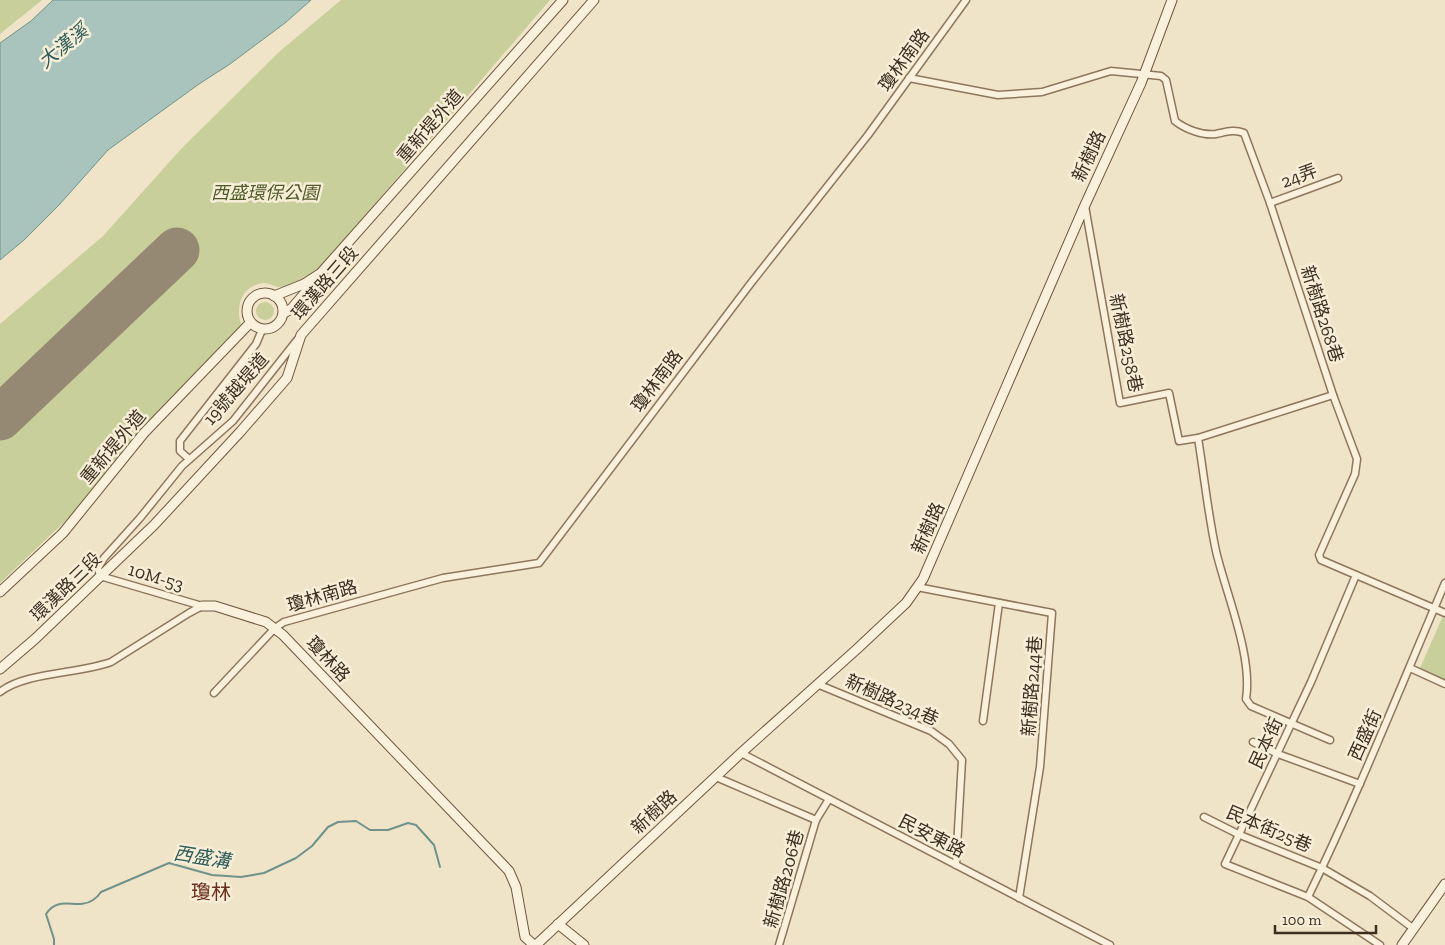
<svg xmlns="http://www.w3.org/2000/svg" width="1445" height="945" viewBox="0 0 1445 945" font-family="'Zilla Slab','Noto Sans TC',serif">
<rect width="100%" height="100%" fill="#f0e4c8"/>
<g fill="#c9cf9b">
<path d="M0,0H42L0,34Z"/>
<path d="M341,0H550L313,276C306,279 285,288 279,287C274,287 270,283 264,283C242,285 235,306 241,324L124,448L115,474L0,583V324L103,236L181,149L280,51Z"/>
<circle cx="265" cy="311" r="9"/>
<path d="M1443,616L1445,617V681L1420,668Z"/>
</g>
<path fill="#a9c4bc" stroke="#6f938a" d="M53,0H311L285,23L230,64L199,84L108,150L59,205L24,240L0,260V43L31,21Z"/>
<g fill="none" stroke-linecap="round" stroke-linejoin="round">
<path stroke="#6f938a" stroke-width="2" d="M54,945V939L46,914C59,894 77,911 93,900C96,898 99,895 101,892L169,863L212,875L241,877L264,873L296,858L312,846L328,827L338,822L356,821L370,830H388L408,823L416,825L434,845L440,867"/>
<path stroke="#968974" stroke-width="45" d="M0,418L177,250"/>
<defs>
<g id="street">
<path d="M909,78L998,95L1042,92L1111,71L1161,76L1166,80L1175,121C1185,129 1203,136 1216,134C1226,132 1234,129 1244,133L1270,203L1333,395L1198,438C1204,475 1208,514 1216,551C1226,594 1253,656 1246,699L1251,706L1330,740"/>
<path d="M1270,203L1338,178"/>
<path d="M1085,206L1120,403L1169,393L1179,441L1198,438"/>
<path d="M1333,395L1357,459L1355,474L1319,555L1321,560L1445,613"/>
<path d="M189,459L180,451V441L256,344L262,330"/>
<path d="M1356,575L1311,682L1225,864L1308,897L1380,945"/>
<path d="M917,587L1052,613L1040,767L1019,898"/>
<path d="M202,606L100,576L98,568L104,558L140,518L182,466L233,421L297,340"/>
<path d="M1410,668L1445,684"/>
<path d="M817,684L931,731L949,744L962,760L956,865"/>
<path d="M0,692C25,672 78,674 111,662L189,613L202,606"/>
<path d="M214,693L275,628L284,622L443,578L539,563L751,283L868,135L966,0"/>
<path d="M983,721L999,603"/>
<path d="M1253,742L1278,754L1360,784"/>
<path d="M741,753L1110,945"/>
<path d="M716,777L816,820"/>
<path d="M1204,817L1240,835L1322,868L1370,896L1414,929"/>
<path d="M1308,897C1358,794 1400,688 1445,583"/>
<path d="M779,945L816,820L829,799"/>
</g>
<g id="secondary">
<circle cx="265" cy="311" r="18"/>
<path d="M274,296L304,284L321,273L563,0"/>
<path d="M284,313L291,309L318,278"/>
<path d="M0,592L63,533L144,433L250,323"/>
<path d="M202,606H215L266,622L283,635L509,871L516,887L525,937L534,945"/>
<path d="M0,669L35,639L154,525L241,431L287,378L301,335L594,0"/>
<path d="M558,924L584,945"/>
<path d="M536,945L741,753L857,649L906,603L923,579L1085,205L1141,83L1172,0"/>
<path d="M1402,945L1445,884"/>
</g>
</defs>
<use href="#street" stroke="#8d765c" stroke-width="9"/>
<use href="#secondary" stroke="#6f573f" stroke-width="11"/>
<use href="#street" stroke="#faf1dc" stroke-width="6"/>
<use href="#secondary" stroke="#faf1dc" stroke-width="9"/>
</g>
<g text-anchor="middle" dominant-baseline="central" stroke-width="5" stroke-linejoin="round" paint-order="stroke">
<g font-size="18" fill="#3d2e20" stroke="#f7eed8">
<text transform="translate(904 60) rotate(-54)">瓊林南路</text>
<text transform="translate(430 126) rotate(-49)">重新堤外道</text>
<text transform="translate(1089 156) rotate(-65)">新樹路</text>
<text transform="translate(1299 176) rotate(-20)">24弄</text>
<text transform="translate(325 283) rotate(-49)">環漢路三段</text>
<text transform="translate(1322 314) rotate(72)">新樹路268巷</text>
<text transform="translate(1126 343) rotate(78)">新樹路258巷</text>
<text transform="translate(657 381) rotate(-53)">瓊林南路</text>
<text transform="translate(236 389) rotate(-49)">19號越堤道</text>
<text transform="translate(113 447) rotate(-50)">重新堤外道</text>
<text transform="translate(928 528) rotate(-66)">新樹路</text>
<text transform="translate(156 577) rotate(17)">10M-53</text>
<text transform="translate(66 587) rotate(-44)">環漢路三段</text>
<text transform="translate(322 596) rotate(-16)">瓊林南路</text>
<text transform="translate(328 659) rotate(47)">瓊林路</text>
<text transform="translate(1032 686) rotate(-86)">新樹路244巷</text>
<text transform="translate(892 700) rotate(24)">新樹路234巷</text>
<text transform="translate(1365 735) rotate(-66)">西盛街</text>
<text transform="translate(1266 743) rotate(-65)">民本街</text>
<text transform="translate(654 812) rotate(-43)">新樹路</text>
<text transform="translate(1269 829) rotate(23)">民本街25巷</text>
<text transform="translate(932 836) rotate(27)">民安東路</text>
<text transform="translate(784 879) rotate(-74)">新樹路206巷</text>
</g>
<g font-size="18" font-style="italic" fill="#4d5a26" stroke="#f7eed8">
<text x="265" y="193">西盛環保公園</text>
</g>
<g font-size="19" font-style="italic" fill="#2f5d5a" stroke="#f7eed8">
<text transform="translate(63 46) rotate(-39)">大漢溪</text>
<text transform="translate(202 857) rotate(9)">西盛溝</text>
</g>
<g font-size="20" fill="#6b2e1e" stroke="#f7eed8">
<text x="211" y="892">瓊林</text>
</g>
</g>
<path d="M1275 925v8h101v-8" fill="none" stroke="#3d2e20" stroke-width="2.5"/>
<text x="1282" y="925" font-size="15" fill="#3d2e20" stroke="#f7eed8" stroke-width="4" paint-order="stroke">100 m</text>
</svg>
